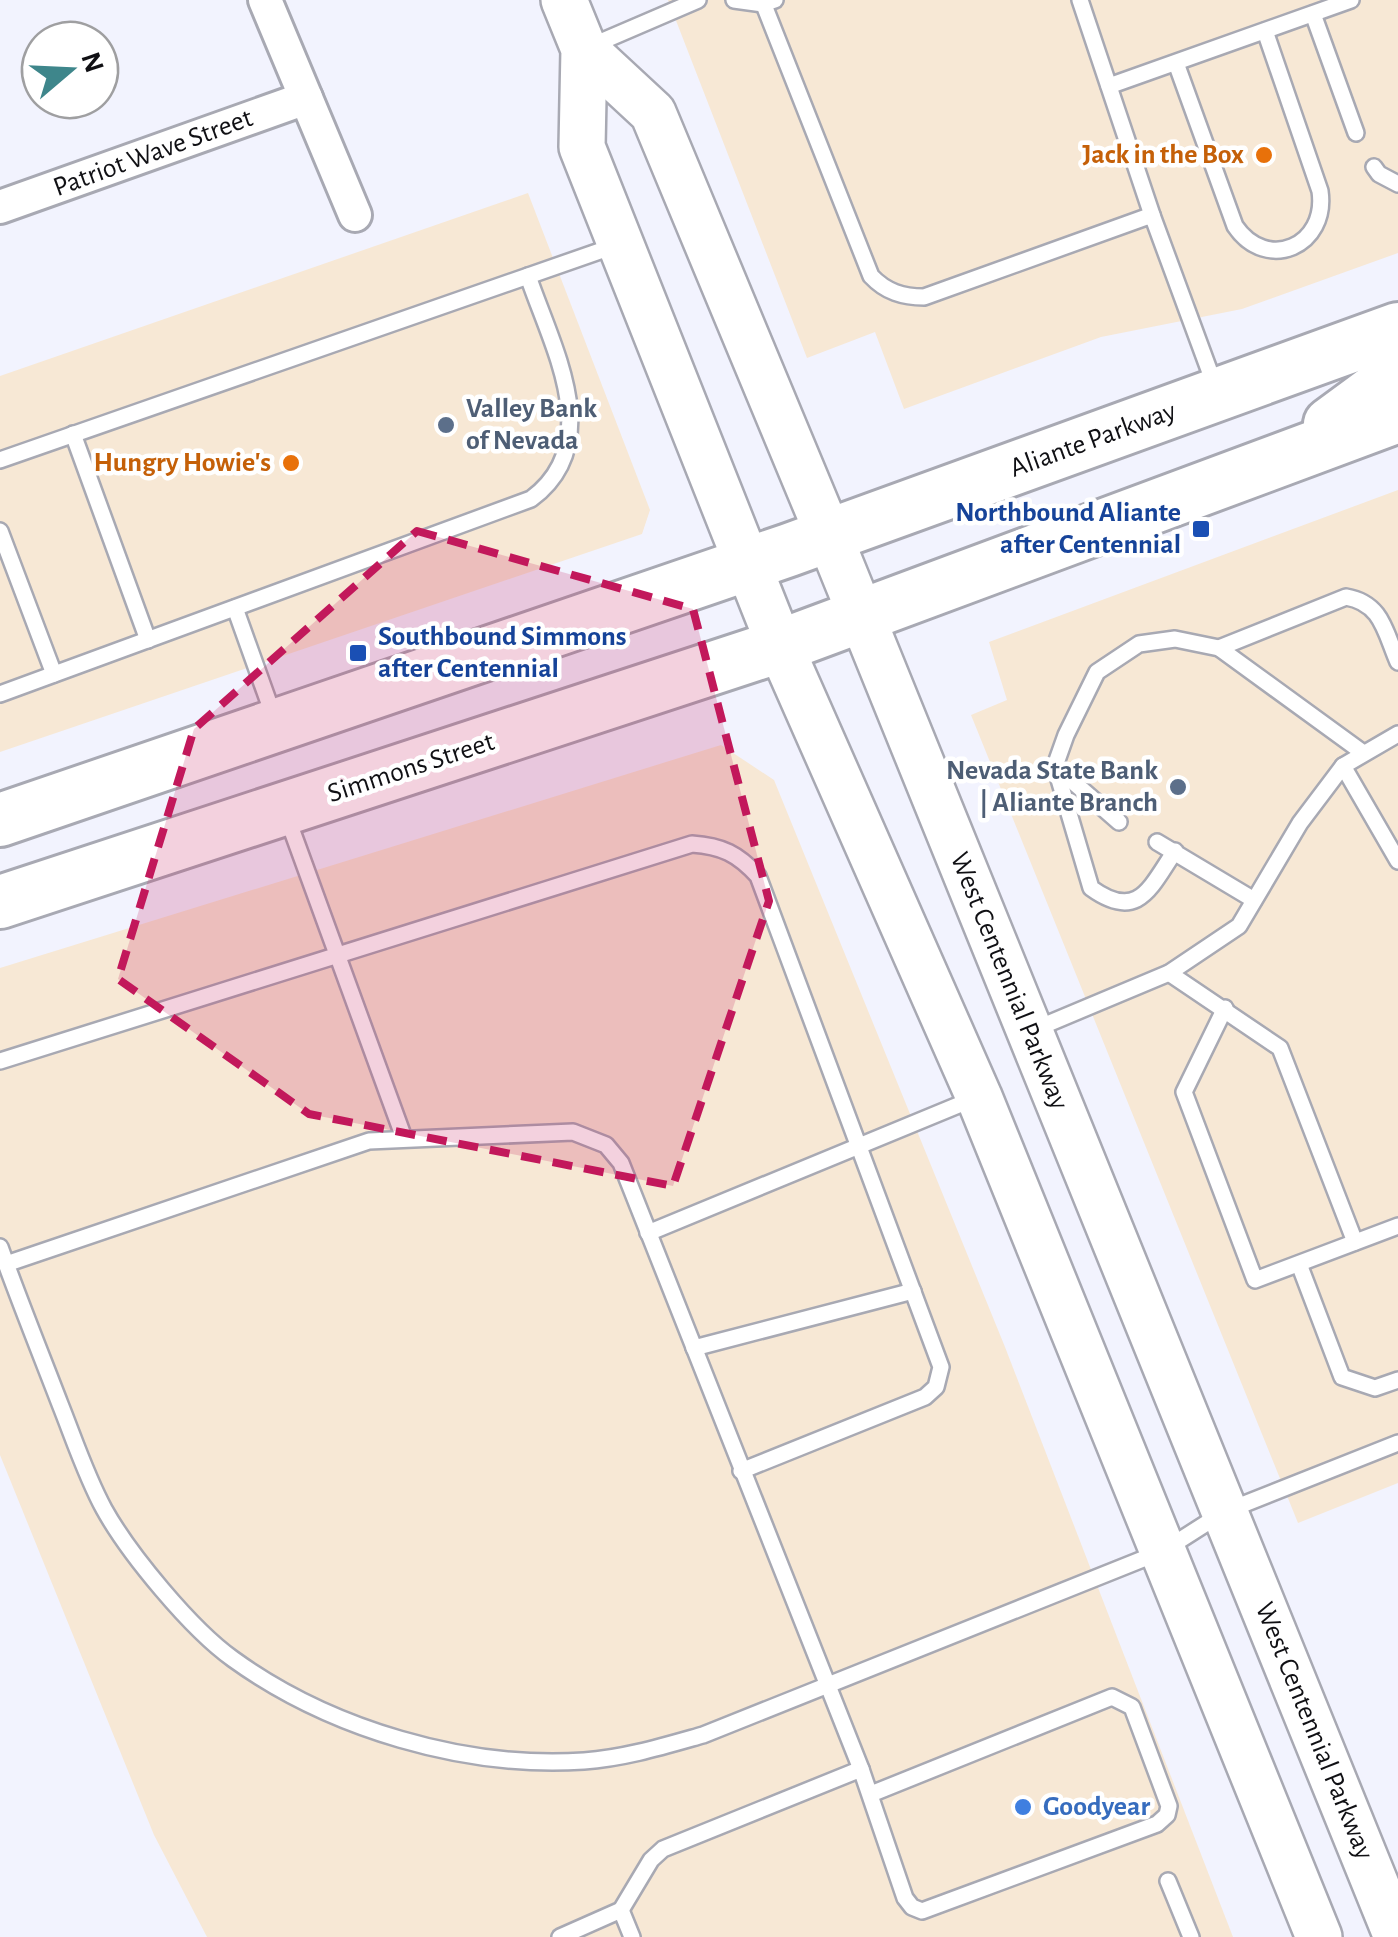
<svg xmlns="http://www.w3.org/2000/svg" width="1398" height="1937" viewBox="0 0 1398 1937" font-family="'Alegreya Sans',sans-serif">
<rect width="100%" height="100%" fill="#f2f3fe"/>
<g fill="#f7e8d5">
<path d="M668,0H1398V253L1242,309L1101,337L904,409L875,332L807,358Z"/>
<path d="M528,193L650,510L642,534L0,752V376Z"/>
<path d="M1398,490V1483L1298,1523L971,715L1007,700L989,642Z"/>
<path d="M721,745L774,780L1005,1347L1233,1937H207L154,1835L0,1455V968Z"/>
</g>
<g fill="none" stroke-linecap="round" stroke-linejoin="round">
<defs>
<g id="lane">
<path d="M734,0L763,4L775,0"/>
<path d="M762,0L871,276C886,292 903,297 924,297L1152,215L1215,386"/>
<path d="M1080,0L1152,215"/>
<path d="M1313,14L1356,133"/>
<path d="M591,46L698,0"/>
<path d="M1176,63L1235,226C1267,273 1328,246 1320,191L1265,31"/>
<path d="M1109,86L1351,0"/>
<path d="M1374,167L1379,174L1398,184"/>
<path d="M73,434L148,640"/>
<path d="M0,460L617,245"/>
<path d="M0,531L54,674"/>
<path d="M235,608L274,717"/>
<path d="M1219,648L1346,597C1382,603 1385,632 1398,662"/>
<path d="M0,694L531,499C607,443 552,347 528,276"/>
<path d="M1055,766L1119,822"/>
<path d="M1343,766L1398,861"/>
<path d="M287,817L404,1138"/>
<path d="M1157,842L1254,900"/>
<path d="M1175,851C1150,888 1138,922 1091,888L1055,766L1066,735L1097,672L1139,644L1175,639L1219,648L1362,752"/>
<path d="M1169,973L1280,1048L1355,1242"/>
<path d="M1225,1008L1184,1092L1255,1280L1398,1226"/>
<path d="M1033,1030L1169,973L1239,926L1300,823L1343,766L1398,734"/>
<path d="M0,1061L692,844C722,846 738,854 758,876L941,1367L936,1387L925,1397L741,1471"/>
<path d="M648,1233L973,1099"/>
<path d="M0,1247C19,1300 40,1352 60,1404C74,1439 86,1476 104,1509C129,1554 191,1629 233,1659C330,1729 465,1769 584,1761C625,1758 664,1746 703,1735L1163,1551L1224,1512L1398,1443"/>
<path d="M6,1264L369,1141L573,1132L606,1145L621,1163L861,1769"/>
<path d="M1299,1264L1342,1377L1375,1388L1398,1380"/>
<path d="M694,1348L913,1291"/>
<path d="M1168,1881L1191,1937"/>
<path d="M621,1910L632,1937"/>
<path d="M560,1937L621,1910L651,1860L663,1849L861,1769L905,1898L912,1907L922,1911L1157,1824L1167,1815L1169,1806L1132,1707L1112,1697L871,1794"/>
</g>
<g id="street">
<path d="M265,0L355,215"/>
<path d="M0,207L306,98"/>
</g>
<g id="secondary">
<path d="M564,0L584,49L582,147L780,646L979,1097L1319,1937"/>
<path d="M584,49L653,113L829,536L1397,1937"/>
</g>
<g id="primary">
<path d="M1330,424L1398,374"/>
<path d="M0,820L789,550L1398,329"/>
<path d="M0,902L780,646L1398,416"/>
</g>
</defs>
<use href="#lane" stroke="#a8a9b3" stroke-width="20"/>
<use href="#street" stroke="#a8a9b3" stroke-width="38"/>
<use href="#secondary" stroke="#a8a9b3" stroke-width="50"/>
<use href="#primary" stroke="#a8a9b3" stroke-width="58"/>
<use href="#lane" stroke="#fff" stroke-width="15"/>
<use href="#street" stroke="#fff" stroke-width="32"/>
<use href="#secondary" stroke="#fff" stroke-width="45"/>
<use href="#primary" stroke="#fff" stroke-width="52"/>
</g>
<path fill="#c2185b" fill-opacity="0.2" stroke="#c2185b" stroke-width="8" stroke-dasharray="20 12" stroke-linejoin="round" d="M417,531L693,609L769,901L673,1186L309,1114L118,979L194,729Z"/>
<g fill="#e8710a" stroke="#fff" stroke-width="4">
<circle cx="1264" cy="155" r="10"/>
<circle cx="291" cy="463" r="10"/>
</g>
<g fill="#5c6f8a" stroke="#fff" stroke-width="4">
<circle cx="446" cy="425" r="10"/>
<circle cx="1178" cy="787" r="10"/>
</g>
<g fill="#1a4fb4" stroke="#fff" stroke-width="4">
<rect x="1191" y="519" width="20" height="20" rx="5"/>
<rect x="348" y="643" width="20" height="20" rx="5"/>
</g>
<circle fill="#3f7fe0" stroke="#fff" stroke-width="4" cx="1023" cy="1807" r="10"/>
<g text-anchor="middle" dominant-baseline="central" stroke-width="9" stroke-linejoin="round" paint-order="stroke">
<g font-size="28" fill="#101014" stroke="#fff">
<text transform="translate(153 153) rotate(-20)">Patriot Wave Street</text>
<text transform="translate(1093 440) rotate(-20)">Aliante Parkway</text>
<text transform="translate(411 768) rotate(-18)">Simmons Street</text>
<text transform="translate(1009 981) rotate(68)">West Centennial Parkway</text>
<text transform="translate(1314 1731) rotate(68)">West Centennial Parkway</text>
</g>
<g font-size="28" font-weight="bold" fill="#c56008" stroke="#fff" text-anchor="end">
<text x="1244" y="155">Jack in the Box</text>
<text x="271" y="463">Hungry Howie's</text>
</g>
<g font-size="28" font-weight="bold" fill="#4e5e75" stroke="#fff" text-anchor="start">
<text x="466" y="409">Valley Bank<tspan x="466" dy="32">of Nevada</tspan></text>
<text x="1158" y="771" text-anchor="end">Nevada State Bank<tspan x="1158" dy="32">| Aliante Branch</tspan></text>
</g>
<g font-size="28" font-weight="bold" fill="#164399" stroke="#fff" text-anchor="end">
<text x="1181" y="513">Northbound Aliante<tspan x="1181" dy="32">after Centennial</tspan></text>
<text x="378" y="637" text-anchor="start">Southbound Simmons<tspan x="378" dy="32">after Centennial</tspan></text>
</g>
<g font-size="28" font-weight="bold" fill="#366cbe" stroke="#fff" text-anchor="start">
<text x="1043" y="1807">Goodyear</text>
</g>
</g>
<g transform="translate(70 70) rotate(71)"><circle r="48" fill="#ffffff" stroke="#9f9fa1" stroke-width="2.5"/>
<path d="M0-8L18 38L0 25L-18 38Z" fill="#3e868b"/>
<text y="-15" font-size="28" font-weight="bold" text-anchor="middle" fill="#101014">N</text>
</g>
</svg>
